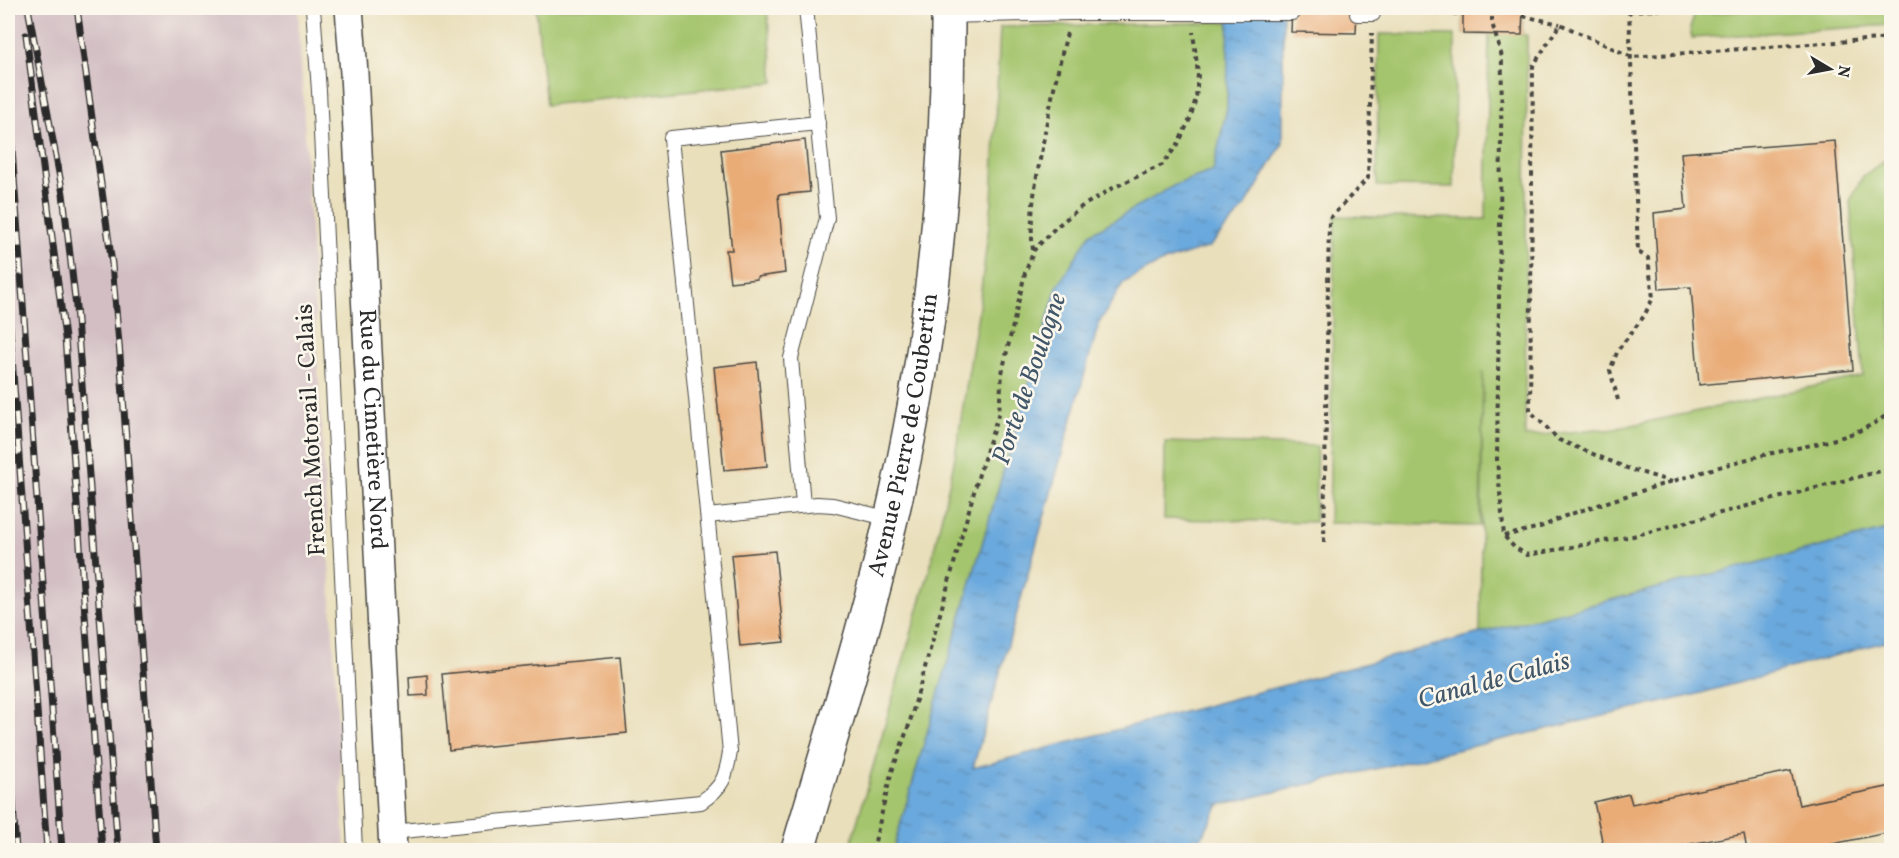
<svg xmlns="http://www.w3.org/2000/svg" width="1899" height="858" viewBox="0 0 1899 858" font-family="Vollkorn,serif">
<defs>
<pattern id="water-ripples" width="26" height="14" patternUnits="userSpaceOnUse" patternTransform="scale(1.5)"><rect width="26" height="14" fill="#6ba9dd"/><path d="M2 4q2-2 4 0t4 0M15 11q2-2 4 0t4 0" fill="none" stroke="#588ab3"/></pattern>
</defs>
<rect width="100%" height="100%" fill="#fbf7ec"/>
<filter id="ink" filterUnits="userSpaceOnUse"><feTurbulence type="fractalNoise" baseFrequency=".0167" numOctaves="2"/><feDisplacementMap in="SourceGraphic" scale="12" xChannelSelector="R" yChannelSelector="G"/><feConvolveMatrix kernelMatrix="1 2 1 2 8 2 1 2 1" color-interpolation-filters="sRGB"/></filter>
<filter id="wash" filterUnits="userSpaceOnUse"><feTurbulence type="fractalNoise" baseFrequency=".008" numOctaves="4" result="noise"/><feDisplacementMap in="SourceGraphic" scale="24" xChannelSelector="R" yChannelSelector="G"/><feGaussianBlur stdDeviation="1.35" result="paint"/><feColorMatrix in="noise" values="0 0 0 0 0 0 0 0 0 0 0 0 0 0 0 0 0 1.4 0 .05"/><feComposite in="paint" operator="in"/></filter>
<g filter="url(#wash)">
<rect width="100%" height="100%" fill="#e9dfbb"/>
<path fill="#d2bec3" d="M8,8H298L345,850H8Z"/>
<g fill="#a4c56d" stroke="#68784c" stroke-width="1.5">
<path d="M536,8H767L774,82L546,105Z"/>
<path d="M1463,8H1523L1522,35H1527L1525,437L1596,429L1609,430L1863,376L1850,201L1863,176L1891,156V529L1480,633L1483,372L1480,526L1329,523L1335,216L1486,219L1489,35L1463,34Z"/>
<path d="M1796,8H1891V25L1692,38L1690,28L1695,14Z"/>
<path d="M1229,22L1227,108L1213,171L1175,185L1057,287L893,850H849L930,568L954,462L978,314L992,201L1000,27Z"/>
<path d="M1379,34L1455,35L1454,187L1377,186Z"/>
<path d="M1165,442L1317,446L1315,522L1164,519Z"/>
</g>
<path fill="url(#water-ripples)" stroke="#4b6a84" stroke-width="1.5" d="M1229,8H1283V143L1245,207L1209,247L1160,263L1123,283L1099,323L973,768L1480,633L1891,529V640L1694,695L1219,805L1195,850H893L1057,287L1090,234L1175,185L1213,171L1227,108Z"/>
<g id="blocks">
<g fill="#e9ac77">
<path d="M1292,8H1357L1356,33L1291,32Z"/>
<path d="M1463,8H1523L1522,35L1463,34Z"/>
<path d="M805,140L810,192L778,195L785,273L757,277V279L730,282L726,250H732L721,150Z"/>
<path d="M1835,141L1853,370L1699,385L1691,287L1659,289L1654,213L1686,209L1681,153Z"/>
<path d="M757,362L767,466L724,470L714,367Z"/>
<path d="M775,551L784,642L740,646L731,555Z"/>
<path d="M620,657L627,733L449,750L442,674Z"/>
<path d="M427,675L428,695L410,696L409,677Z"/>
<path d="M1791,771L1799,805L1892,786V832L1803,850H1747L1744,834L1658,850H1604L1594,802L1629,794L1632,804Z"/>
</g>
</g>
</g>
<g filter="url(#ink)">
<use href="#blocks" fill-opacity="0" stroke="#484641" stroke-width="1.5"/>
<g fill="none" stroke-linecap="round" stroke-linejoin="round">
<defs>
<g id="service">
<path d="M313,8L319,91L355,850"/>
<path d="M1357,14H1373"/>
<path d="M946,16L1071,13H1292"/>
<path d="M803,505L791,358L827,218L806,8"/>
<path d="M708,516L817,504L833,505L890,519"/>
<path d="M392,832L701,802C723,787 726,777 730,752L671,138L818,123"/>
</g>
<g id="minor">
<path id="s1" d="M349,8L354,73L393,850"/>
</g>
<g id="tertiary">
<path id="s2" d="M798,850C833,730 871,611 898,488C932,334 949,166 948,8"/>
</g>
</defs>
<use href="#service" stroke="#484641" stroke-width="16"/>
<use href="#minor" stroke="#484641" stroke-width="30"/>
<use href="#tertiary" stroke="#484641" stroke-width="36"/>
<g stroke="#484641" stroke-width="4" stroke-dasharray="4.5 4.5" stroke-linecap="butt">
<path d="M1492,8V23L1502,57L1497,460L1504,536L1514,547L1527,555L1633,536L1892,468"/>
<path d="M1629,11L1692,8"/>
<path d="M1435,13L1463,14"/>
<path d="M1523,16L1560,24"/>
<path d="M1033,250C1029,218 1035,186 1041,154C1048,113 1057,73 1067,33"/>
<path d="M1618,400L1610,370L1618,350L1644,316L1653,298L1648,258L1638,252L1629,8"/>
<path d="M1672,482L1627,468L1559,440L1530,411L1533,66L1560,24L1632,57L1892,38"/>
<path d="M1504,536L1544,526L1562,517C1601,504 1640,491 1680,479C1708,470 1738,461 1768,454C1805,446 1864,438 1892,410"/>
<path d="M1324,542L1329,219L1368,178L1372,33"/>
<path d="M873,850L891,774L909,725L979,474L999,412L1002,373L1025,273L1034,250L1055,228L1081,207L1113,188L1162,165L1178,144L1190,119L1196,98L1198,74L1193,32"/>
</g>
<use href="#service" stroke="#fff" stroke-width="14"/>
<use href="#minor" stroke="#fff" stroke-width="27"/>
<use href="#tertiary" stroke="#fff" stroke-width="33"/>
<defs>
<g id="rail">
<path d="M28,8L63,194L76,307L118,850"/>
<path d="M77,8L112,264L120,355L156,850"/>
<path d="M26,35L65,338L102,850"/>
<path d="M8,93L62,850"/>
<path d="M8,301L47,850"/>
<path d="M8,728L16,850"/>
</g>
</defs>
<use href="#rail" stroke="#2b2b2b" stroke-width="7"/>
<use href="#rail" stroke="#fbf7ec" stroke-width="4.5" stroke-dasharray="14" stroke-linecap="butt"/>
</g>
</g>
<g text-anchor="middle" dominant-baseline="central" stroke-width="5" stroke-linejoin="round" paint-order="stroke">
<g font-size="24" fill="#2b2b2b" stroke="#fbf7ec">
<text stroke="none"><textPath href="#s1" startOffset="422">Rue du Cimetière Nord</textPath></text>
<text transform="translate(312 430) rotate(-93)">French Motorail - Calais</text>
<text stroke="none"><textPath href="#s2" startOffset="429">Avenue Pierre de Coubertin</textPath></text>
</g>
<g font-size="26" font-style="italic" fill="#415769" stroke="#fbf7ec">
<text transform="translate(1030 379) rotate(-71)">Porte de Boulogne</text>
<text transform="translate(1494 681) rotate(-15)">Canal de Calais</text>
</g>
</g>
<rect width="1899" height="858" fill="none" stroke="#fbf7ec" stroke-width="30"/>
<g transform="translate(1830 69) rotate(100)" stroke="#fbf7ec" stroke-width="4.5" paint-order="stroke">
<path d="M0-4.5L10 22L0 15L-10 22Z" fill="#2b2b2b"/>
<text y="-9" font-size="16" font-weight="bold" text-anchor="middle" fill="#2b2b2b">N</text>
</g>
</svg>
